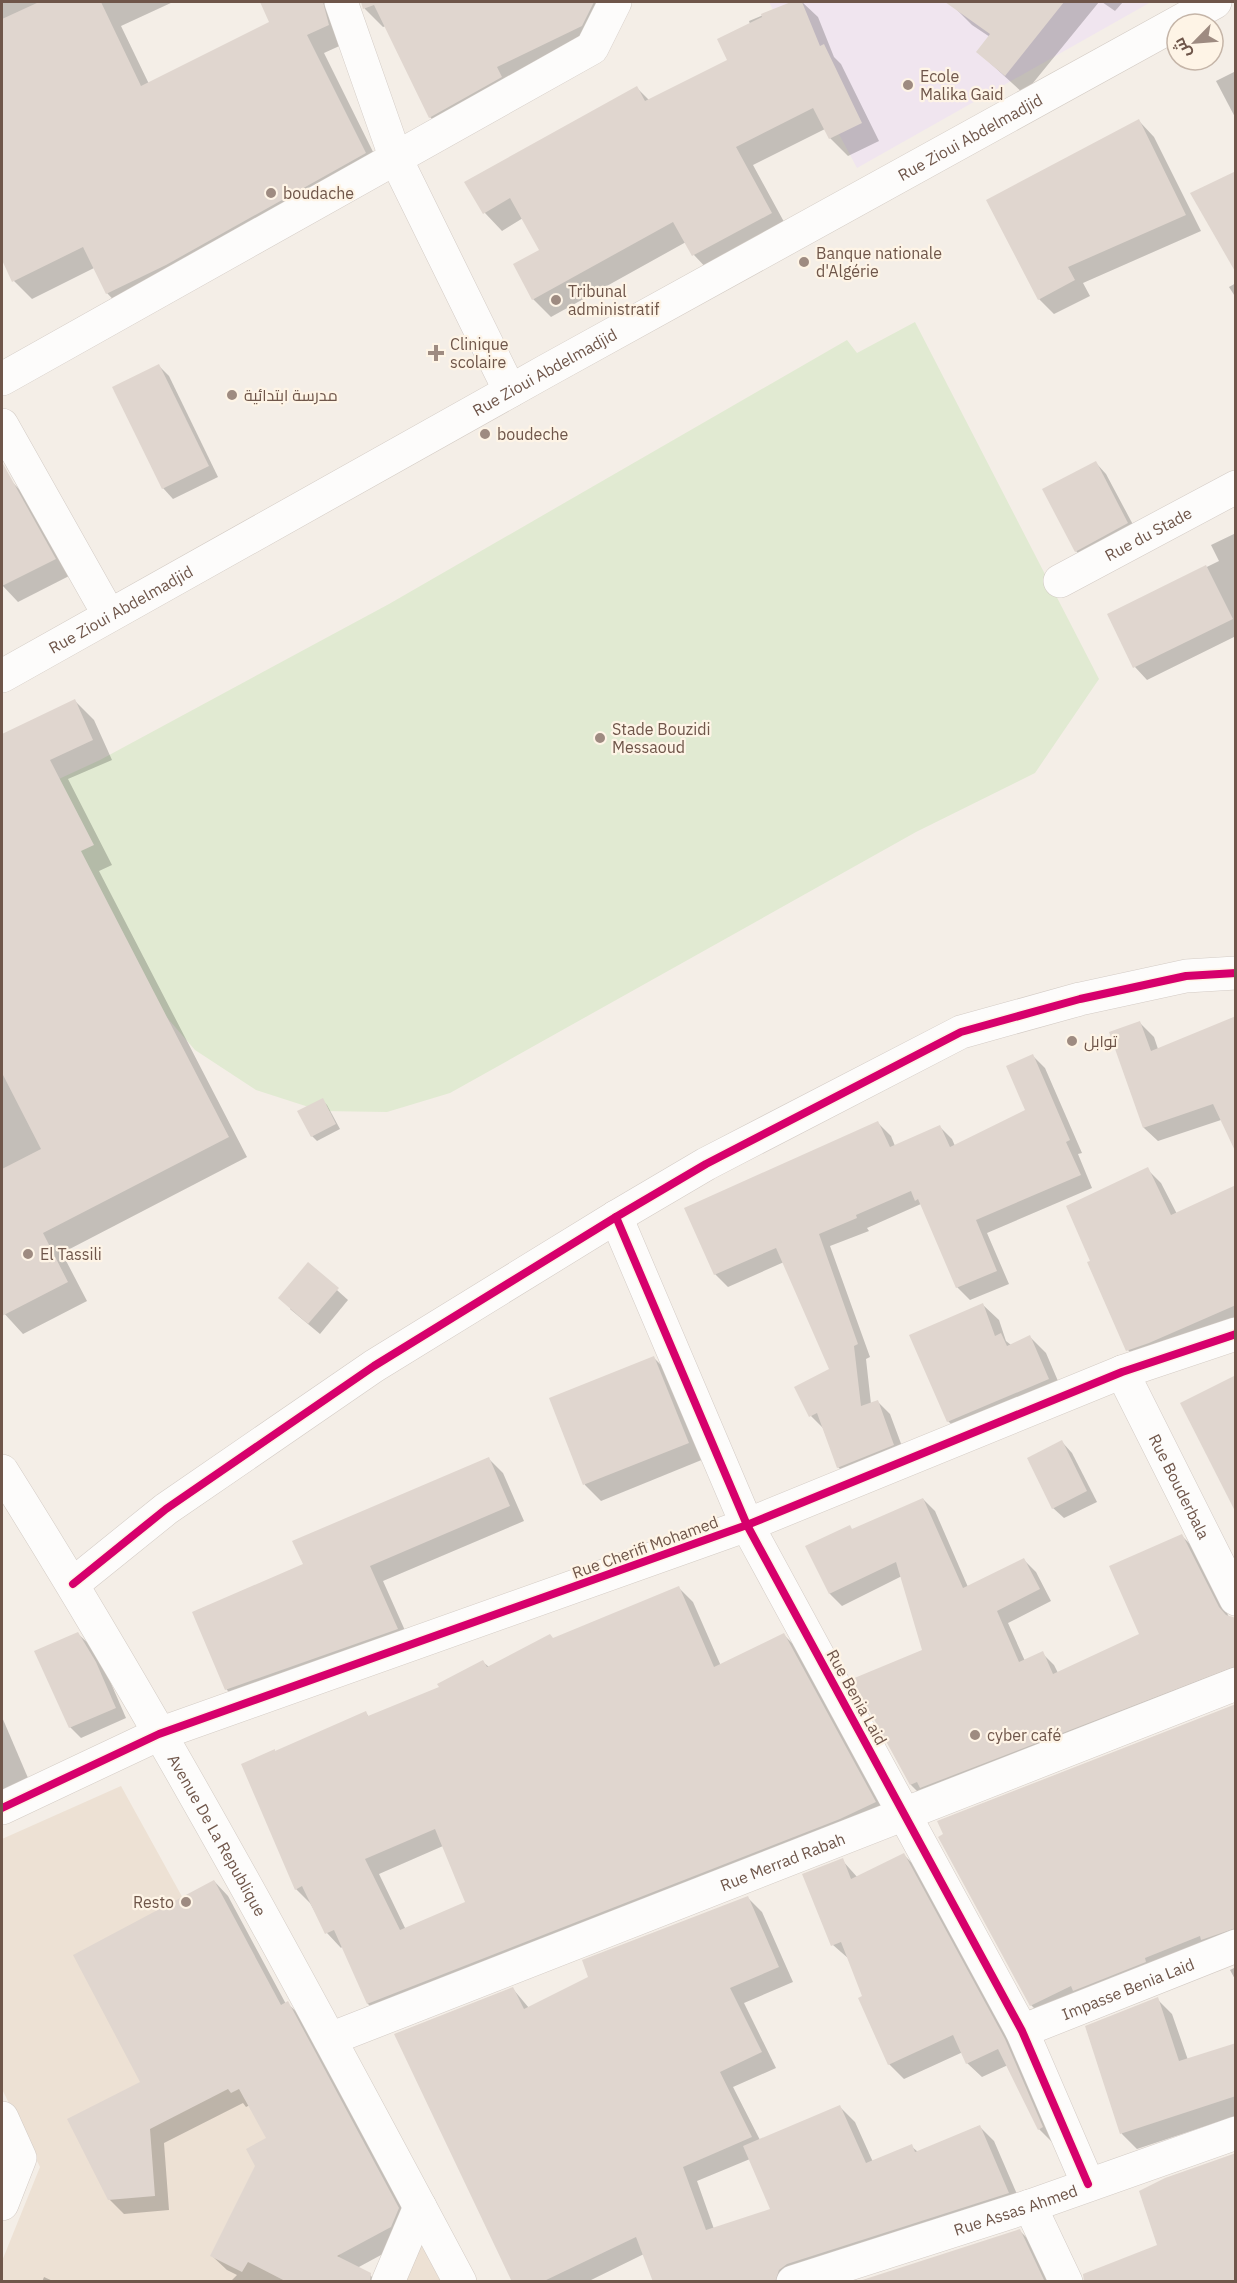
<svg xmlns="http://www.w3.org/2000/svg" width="1237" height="2283" viewBox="0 0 1237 2283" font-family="'IBM Plex Sans',Cairo,sans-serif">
<rect width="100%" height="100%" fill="#f4eee7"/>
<g fill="#ede1d4">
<path d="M121,1786L357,2214L329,2281H2V2261L40,2167L2,2089V1839Z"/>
<path d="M417,2233L444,2281H397Z"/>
</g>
<path fill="#f0e5ef" d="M769,2H1151L857,168Z"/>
<path fill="#e1ead2" d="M915,322L1099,679L1035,773L916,832L450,1093L387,1112L321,1111L256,1090L195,1050L150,998L48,784L100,760L389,604L847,340L857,353Z"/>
<g fill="#0003" fill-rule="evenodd">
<path d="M2,2H173L121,26L149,84L271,22L261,2H361H353L346,43L324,53L383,172L125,312L107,293L94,268L32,299L14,281L2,257Z"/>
<path d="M362,2H600L610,23L448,135L430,117L386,26L383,27L365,9Z"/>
<path d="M795,2H802L818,17L834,57L841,64L879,141L848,156L830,138L825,129L753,165L789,231L711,273L694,255L686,242L551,317L533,299L541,251L523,218L502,231L485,213L466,182L637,88L649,100L729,60L750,24L749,21Z"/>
<path d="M956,2H1099L1024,94L978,52L990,37L972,25L953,6Z"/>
<path d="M1102,2H1123L1115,11Z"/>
<path d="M1236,71V119L1216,81Z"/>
<path d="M1139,121L1154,137L1201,231L1083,283L1090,296L1054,314L1039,299Z"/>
<path d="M1236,283V298L1229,287Z"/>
<path d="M159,366L169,376L218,477L173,499L163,488Z"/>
<path d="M1096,463L1106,474L1138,534L1087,562L1076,551Z"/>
<path d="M10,480L26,496L71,575L18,602L2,585V484Z"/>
<path d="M1236,533V636L1147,680L1135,667L1109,615L1219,561L1211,545Z"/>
<path d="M75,701L94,720L112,760L68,779L112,865L99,871L247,1157L62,1253L87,1301L23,1334L2,1311V736Z"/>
<path d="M1236,1017L1221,1120L1158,1141L1144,1128L1140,1023L1154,1037L1158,1049Z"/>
<path d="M1033,1056L1045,1068L1082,1153L1078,1154L1092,1188L987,1233L1009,1284L970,1300L957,1287L921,1204L867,1228L869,1231L830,1246L870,1357L866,1359L871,1404L877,1401L890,1414L906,1457L851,1480L838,1467L823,1428L811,1416L831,1369L784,1262L728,1287L715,1274L878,1123L891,1136L895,1146L940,1127L952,1139L955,1146L1027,1110Z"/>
<path d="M322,1100L327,1105L340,1129L317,1141L312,1136Z"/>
<path d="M1147,1169L1161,1183L1177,1214L1236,1186V1324L1142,1364L1128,1350Z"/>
<path d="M308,1264L348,1300L320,1334L290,1309Z"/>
<path d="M983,1305L999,1320L1006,1341L1011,1345L1030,1337L1046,1353L1064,1395L964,1437L948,1421Z"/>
<path d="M654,1358L670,1374L704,1459L601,1501L585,1485L551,1399Z"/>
<path d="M1062,1442L1072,1453L1097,1502L1064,1518L1053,1508Z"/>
<path d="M488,1458L503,1473L524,1521L383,1581L411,1644L242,1705L227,1690L194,1613L305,1565Z"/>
<path d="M923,1499L935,1511L968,1587L1024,1560L1036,1572L1051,1601L1008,1623L1025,1661L1042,1653L1054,1665L1058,1673L1141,1634L1182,1536L1194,1548L1229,1617L1236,1619V1681L923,1797L911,1785L854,1680L924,1650L902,1576L842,1606L830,1594L807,1547L853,1530Z"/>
<path d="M679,1588L693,1602L721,1666L784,1635L799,1650L889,1816L383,2018L368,2004L343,1946L341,1948L327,1933L310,1903L296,1889L276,1752L366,1713L369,1717L441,1687L483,1662L489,1667ZM443,1846L467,1903L406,1930L379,1874Z"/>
<path d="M78,1634L89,1644L107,1674L126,1718L81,1738L70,1727Z"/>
<path d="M1236,1706V1943L1043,2017L1031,2005Z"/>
<path d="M2,1717L34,1792L2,1810Z"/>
<path d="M904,1855L919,1870L1020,2056L1054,2144L1039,2129L1008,2065L982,2077L967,2063L963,2052L904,2079L889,2064L849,1959L833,1945L842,1860L858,1878Z"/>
<path d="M214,1881L228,1896L286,2004L287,2003L302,2017L413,2223L405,2242L357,2268L369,2274L377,2282H230L237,2275L227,2270L212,2256L257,2166L268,2139L250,2105L246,2107L243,2103L164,2143L169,2210L124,2214L109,2199L142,2082Z"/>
<path d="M747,1897L762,1912L793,1982L744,2003L776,2068L733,2087L760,2140L840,2107L855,2122L873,2162L911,2146L918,2152L979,2126L994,2141L1023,2208L798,2282H654L644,2254L587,2282H514L513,1989L529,2008ZM750,2159L772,2210L714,2229L697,2181Z"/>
<path d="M1236,1967V1981L1230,1970Z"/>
<path d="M1157,1999L1172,2014L1188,2060L1236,2044V2116L1137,2149L1122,2134L1086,2027Z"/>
<path d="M1020,2231L1035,2246L1052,2282H861Z"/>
<path d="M44,2277L55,2282H42Z"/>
</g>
<g fill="#e0d6cf" fill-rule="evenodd">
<path d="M39,2H101L141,86L269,22L260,2H323L329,25L307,35L366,153L166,265L106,294L83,247L12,282L2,260V19Z"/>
<path d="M361,2H594L582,26L497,67L502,77L429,118L374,5L363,9Z"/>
<path d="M791,2H802L820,46L824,44L862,123L829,139L813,108L736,147L772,213L692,256L673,222L532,300L513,264L539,250L510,198L483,214L464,182L637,86L645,101L727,60L717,39L762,17L761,14Z"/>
<path d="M945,2H1064L1005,76L976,52L990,34Z"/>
<path d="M1139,119L1186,215L1068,267L1075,280L1038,300L986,200Z"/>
<path d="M1236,171V273L1190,193Z"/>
<path d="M159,364L209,466L162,489L112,387Z"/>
<path d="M1096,461L1128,523L1075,552L1042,489Z"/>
<path d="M2,462L56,559L2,586Z"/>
<path d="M1206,565L1233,619L1133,668L1107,614Z"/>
<path d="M75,699L93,740L50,760L94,845L81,851L229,1137L43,1233L68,1282L2,1316V1169L41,1149L2,1073V734Z"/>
<path d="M1236,1016V1153L1213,1104L1143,1128L1109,1032L1140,1021L1151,1051Z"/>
<path d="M1033,1054L1070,1140L1066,1142L1081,1175L976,1220L997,1271L956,1288L918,1199L915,1201L911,1191L856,1215L857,1218L819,1234L858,1344L854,1346L861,1406L878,1400L894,1445L837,1468L817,1413L809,1417L794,1387L829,1369L776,1248L714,1275L684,1208L878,1121L890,1147L940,1125L950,1147L1025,1110L1006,1066Z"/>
<path d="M323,1098L336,1124L311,1137L297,1111Z"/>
<path d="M1148,1167L1171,1215L1236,1185V1305L1149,1343L1126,1351L1087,1262L1090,1261L1066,1206Z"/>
<path d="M308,1262L339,1288L308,1324L278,1298Z"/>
<path d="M983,1303L995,1336L1001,1333L1007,1346L1030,1335L1049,1379L947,1422L909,1335Z"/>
<path d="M654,1356L689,1443L583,1485L549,1398Z"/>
<path d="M1236,1375V1513L1180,1403Z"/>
<path d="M1062,1440L1087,1491L1052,1509L1027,1458Z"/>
<path d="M489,1457L510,1506L370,1566L398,1629L225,1690L192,1612L303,1564L292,1541Z"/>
<path d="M923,1498L963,1588L1024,1558L1040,1589L997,1611L1019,1662L1043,1651L1053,1674L1139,1634L1109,1566L1182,1534L1219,1607L1226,1615L1236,1618V1666L920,1788L917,1782L910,1785L852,1679L922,1650L896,1562L829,1594L805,1546L850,1525L852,1529Z"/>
<path d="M679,1586L714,1667L784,1633L876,1802L840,1819L367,2004L334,1930L325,1934L302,1886L295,1890L241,1764L275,1749V1751L366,1711L368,1716L439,1687L437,1684L483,1660L487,1667L550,1634L553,1638ZM435,1829L465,1902L400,1930L365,1859Z"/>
<path d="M78,1632L96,1662L116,1708L69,1728L34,1651Z"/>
<path d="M1236,1704V1928L1201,1940L1200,1936L1145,1958L1146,1962L1073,1991L1071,1986L1030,2006L938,1837L943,1834L937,1821Z"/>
<path d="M904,1853L1005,2039L1043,2127L1038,2130L998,2049L966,2064L953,2035L888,2065L858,1998L862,1996L841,1942L831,1946L802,1874L843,1858L851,1879Z"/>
<path d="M214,1880L281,2005L288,2001L399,2208L391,2227L337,2256L371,2273L370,2282H287L248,2262L242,2272L210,2256L255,2166L246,2149L266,2138L239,2089L231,2093L228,2089L150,2129L155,2196L108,2200L67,2119L140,2082L73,1955Z"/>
<path d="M748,1896L779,1967L730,1988L762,2052L720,2072L752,2137L683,2167L706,2230L770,2209L743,2146L840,2105L866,2163L912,2144L915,2152L980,2125L1009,2193L787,2264L779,2270L775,2282H653L636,2237L542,2282H512L394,2034L513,1987L524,2009L588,1977L582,1960Z"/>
<path d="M1158,1997L1179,2061L1236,2043V2096L1120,2134L1085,2026Z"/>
<path d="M1236,2153V2282H1084L1083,2274L1157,2245L1139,2191L1165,2178Z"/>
<path d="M1020,2229L1045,2282H856Z"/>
</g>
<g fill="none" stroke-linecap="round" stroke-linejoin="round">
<defs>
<g id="street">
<path d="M341,2L396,159L510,391"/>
<path d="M2,379L592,48L615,2"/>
<path d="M2,425L109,615"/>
<path id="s1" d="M1060,581L1236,487"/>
<path d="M616,1217L747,1525L1022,2031L1088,2184"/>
<path id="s2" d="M1122,1372L1236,1599"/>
<path d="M73,1584L166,1509L374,1366L616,1217L706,1164L961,1032L1080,999L1186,976L1236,973"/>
<path id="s3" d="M1022,2031L1236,1946"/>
<path id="s4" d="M330,2039L1236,1684"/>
<path d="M2,2118L20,2158L2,2204"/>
<path d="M1030,2206L1066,2282"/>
<path id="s5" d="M793,2282L1030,2206L1236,2133"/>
</g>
<g id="secondary">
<path id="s6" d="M2,676L546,371L1215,2"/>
<path id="s7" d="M2,1471C167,1733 314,2008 460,2282"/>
<path d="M2,1808L159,1734L747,1525L1122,1372L1236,1334"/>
<path d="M388,2282L420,2207"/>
</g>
</defs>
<use href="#street" stroke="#d3cbc5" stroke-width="34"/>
<use href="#secondary" stroke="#d3cbc4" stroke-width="34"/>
<use href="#street" stroke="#fdfcfb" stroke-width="33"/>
<use href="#secondary" stroke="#fdfcfb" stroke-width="33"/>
<defs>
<g id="cycleway">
<path d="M616,1217L747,1525L1022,2031L1088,2184"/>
<path d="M73,1584L166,1509L374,1366L616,1217L706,1164L961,1032L1080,999L1186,976L1236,973"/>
<path d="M2,1808L159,1734L747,1525L1122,1372L1236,1334"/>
</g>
</defs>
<use href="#cycleway" stroke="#fef4e6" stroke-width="11"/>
<use href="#cycleway" stroke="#d6006c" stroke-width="8"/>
</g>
<g fill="#9e8b81" stroke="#fef4e6" stroke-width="2">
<circle cx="908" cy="85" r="6"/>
<circle cx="271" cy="193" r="6"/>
<circle cx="804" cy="262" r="6"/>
<circle cx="556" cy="300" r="6"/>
<path d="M433 344h6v6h6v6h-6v6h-6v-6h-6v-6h6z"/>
<circle cx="232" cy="395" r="6"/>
<circle cx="485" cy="434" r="6"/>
<circle cx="600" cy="738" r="6"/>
<circle cx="1072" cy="1041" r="6"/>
<circle cx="28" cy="1254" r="6"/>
<circle cx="975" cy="1735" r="6"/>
<circle cx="186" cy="1902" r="6"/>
</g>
<g text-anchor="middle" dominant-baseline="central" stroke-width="4.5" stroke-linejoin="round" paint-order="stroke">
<g font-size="16" fill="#6f564a" stroke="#fef4e6" text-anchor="start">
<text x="920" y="76">Ecole<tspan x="920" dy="18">Malika Gaid</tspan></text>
<text x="283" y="193">boudache</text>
<text x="816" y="253">Banque nationale<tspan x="816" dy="18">d'Algérie</tspan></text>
<text x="568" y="291">Tribunal<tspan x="568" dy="18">administratif</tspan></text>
<text x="450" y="344">Clinique<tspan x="450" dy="18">scolaire</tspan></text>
<text x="244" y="395">مدرسة ابتدائية</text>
<text x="497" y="434">boudeche</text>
<text x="612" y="729">Stade Bouzidi<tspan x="612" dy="18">Messaoud</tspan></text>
<text x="1084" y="1041">توابل</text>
<text x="40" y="1254">El Tassili</text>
<text x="987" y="1735">cyber café</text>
<text x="174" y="1902" text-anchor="end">Resto</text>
</g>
<g font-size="16" fill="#6f564a" stroke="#fef4e6">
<text stroke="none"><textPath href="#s6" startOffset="1108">Rue Zioui Abdelmadjid</textPath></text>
<text stroke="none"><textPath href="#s6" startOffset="622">Rue Zioui Abdelmadjid</textPath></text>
<text stroke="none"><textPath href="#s1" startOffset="100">Rue du Stade</textPath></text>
<text stroke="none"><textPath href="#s6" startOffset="136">Rue Zioui Abdelmadjid</textPath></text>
<text stroke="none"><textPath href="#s2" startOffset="128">Rue Bouderbala</textPath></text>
<text transform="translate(645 1547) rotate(-20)">Rue Cherifi Mohamed</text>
<text transform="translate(857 1697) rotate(61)">Rue Benia Laid</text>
<text stroke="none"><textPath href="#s7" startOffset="423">Avenue De La Republique</textPath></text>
<text stroke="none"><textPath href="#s4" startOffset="486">Rue Merrad Rabah</textPath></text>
<text stroke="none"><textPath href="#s3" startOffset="114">Impasse Benia Laid</textPath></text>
<text stroke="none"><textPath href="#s5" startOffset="234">Rue Assas Ahmed</textPath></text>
</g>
</g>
<rect width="1237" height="2283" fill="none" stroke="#6f564a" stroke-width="6"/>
<g transform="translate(1195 42) rotate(245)"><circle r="28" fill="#fef4e6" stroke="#c5b5a8" stroke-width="1.5"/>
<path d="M0-4.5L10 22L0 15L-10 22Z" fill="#9e8b81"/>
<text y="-9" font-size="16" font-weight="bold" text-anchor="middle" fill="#6f564a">ش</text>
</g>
</svg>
